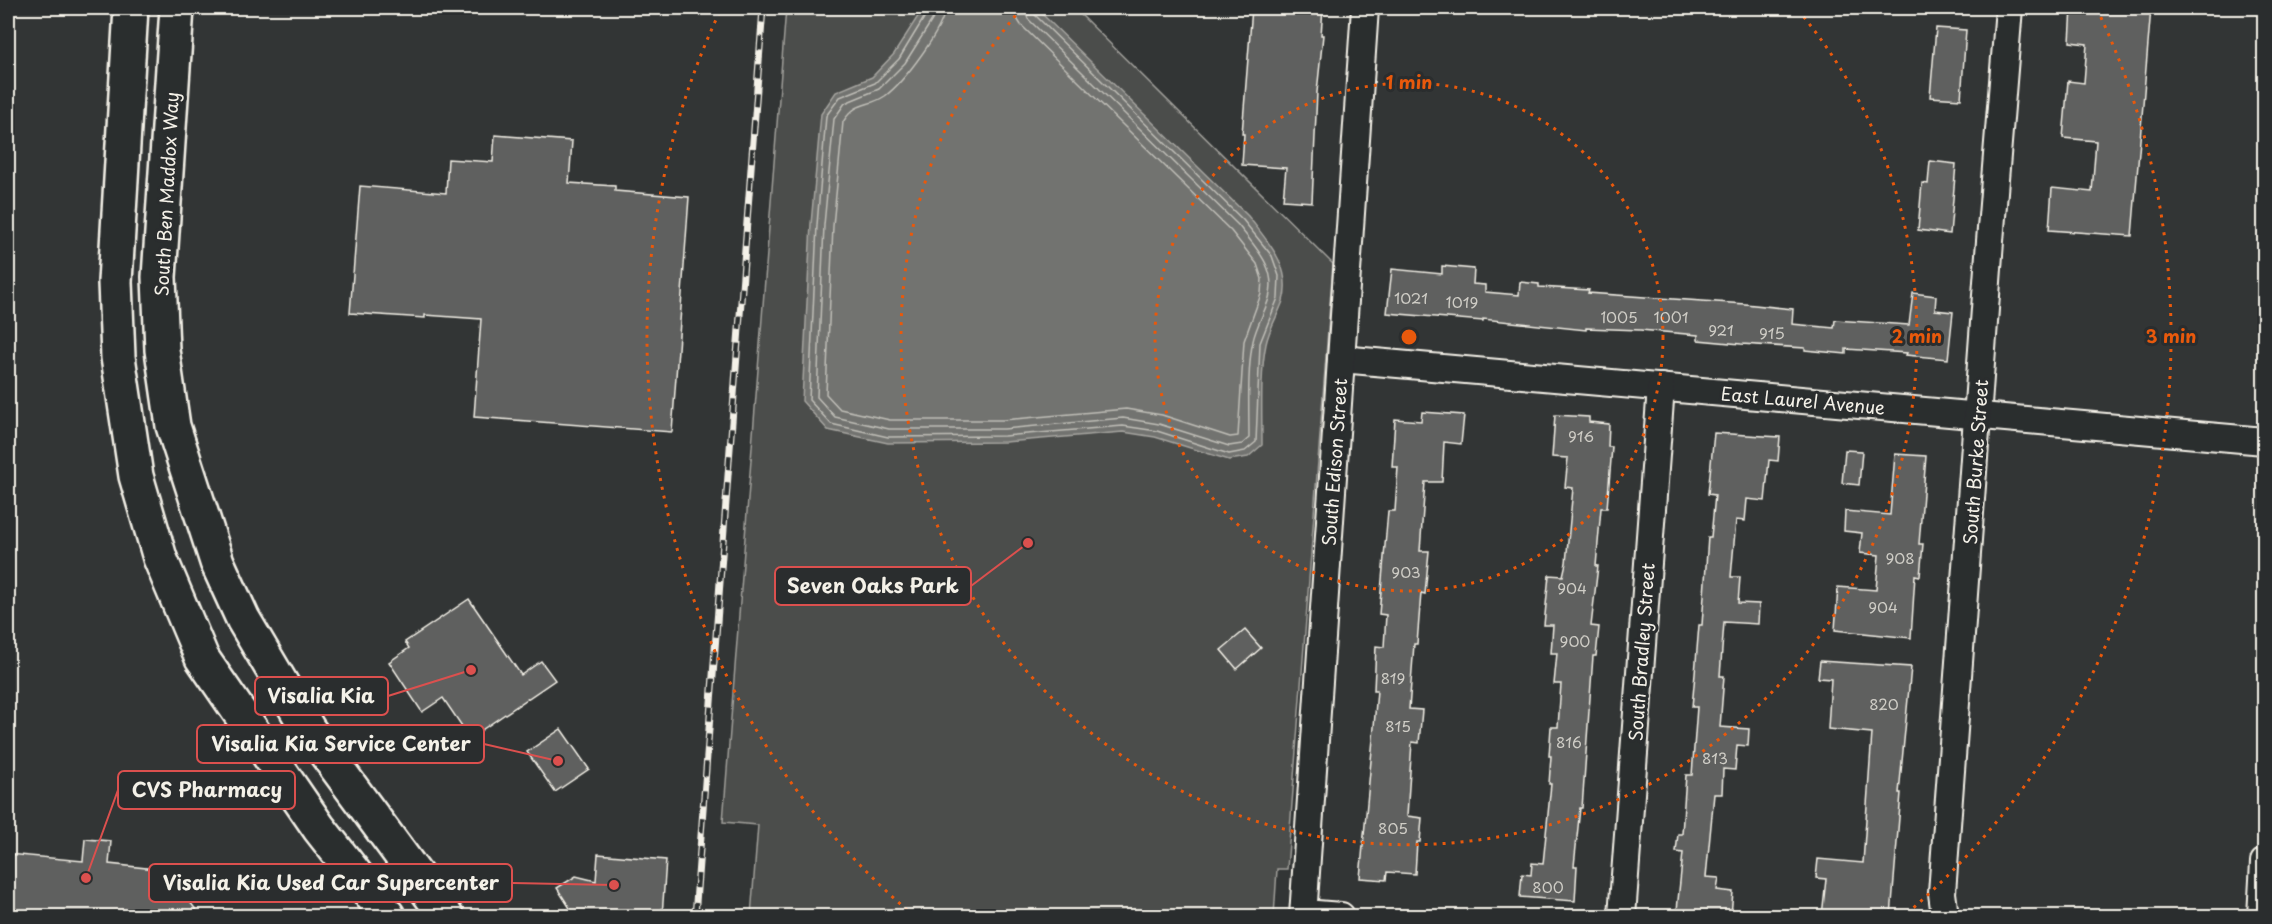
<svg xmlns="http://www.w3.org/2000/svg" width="2272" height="924" viewBox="0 0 2272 924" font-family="'Playpen Sans',sans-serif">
<rect width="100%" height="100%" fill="#323535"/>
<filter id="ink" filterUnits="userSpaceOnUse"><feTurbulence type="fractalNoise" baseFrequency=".0167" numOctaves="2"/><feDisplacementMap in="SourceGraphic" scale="12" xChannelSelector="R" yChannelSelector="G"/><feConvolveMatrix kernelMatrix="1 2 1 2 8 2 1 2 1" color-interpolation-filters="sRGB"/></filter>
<g filter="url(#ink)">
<path fill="#4b4d4c" stroke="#a09f9a" stroke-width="1.5" d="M786,8H1074L1333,264L1287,869H1277L1274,916H751L758,825L723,822Z"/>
<path fill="#727370" stroke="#a6a5a0" stroke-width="1.5" d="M927,8H1033L1039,11L1248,216C1267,241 1293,267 1283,301C1278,315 1269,329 1266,344C1260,372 1262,415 1262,445L1248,457L1229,460L1155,437L1123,432L1005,442L888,443L828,430L802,401L811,224L821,114L836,92L872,77L894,54L922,10Z"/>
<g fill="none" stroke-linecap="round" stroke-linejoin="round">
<g stroke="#c0bfb8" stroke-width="1.5">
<path d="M928,8L927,13L899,59L875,83L840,97L826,116L817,225L809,400L831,424L888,437L1004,436L1123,426L1157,431L1229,454L1245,451L1256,442L1260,343L1278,298L1279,276L1272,256L1243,220L1034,14L1032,8"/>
<path d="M936,8L934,17L905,63L879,89L845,103L834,119L824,225L817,397L835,417L889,429H1004L1123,418L1159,424L1229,446L1242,444L1249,438C1249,409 1247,368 1253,341C1256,326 1265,312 1269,298C1278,268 1254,246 1238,225L1028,19L1024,8"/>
<path d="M945,8C944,29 903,83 885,96C867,108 857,100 843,122L833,226L826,394L840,409L890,420H1003L1126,409L1162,415L1230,437L1238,436L1244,341L1261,294L1262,279L1257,264L1231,231L1021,25L1016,17L1015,8"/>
</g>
</g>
<g fill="#5f605f" stroke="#f4f1e8" stroke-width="1.5">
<path d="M1252,8H1323L1321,35H1323L1317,92L1312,202L1283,200L1286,168L1242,165L1244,134H1242Z"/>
<path d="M2072,8H2151L2132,236L2049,230L2052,188L2092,192L2096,141L2063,138L2068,81L2084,83L2087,44L2070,42Z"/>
<path d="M1936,28L1966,30L1961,99L1930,97Z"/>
<path d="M495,135L572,141L569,183L615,186V191L689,197L672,432L474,417L481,319L425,315V318L350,313L360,186L446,193L448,159L493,162Z"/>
<path d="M1930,161L1956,164L1950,234L1918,230L1922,183L1928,184Z"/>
<path d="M1442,266L1474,269L1473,284L1485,285V292L1519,295L1520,282L1539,284V287L1589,290L1588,293L1745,304L1793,309L1792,324L1834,328L1835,320L1909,325L1913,293L1936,296L1935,310L1953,312L1948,359L1906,355L1907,353L1846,349V354L1805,350V348L1741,344L1698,340V335L1640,330L1586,328V330L1483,319V321L1387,313L1392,269L1442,274Z"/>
<path d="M1422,412L1464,415L1461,444L1444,442L1442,482H1425L1420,551H1429L1425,594L1421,593L1417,644H1414L1409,709L1422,710L1419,743L1412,742L1407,816L1422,818L1420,842H1417L1415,874L1387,872L1386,880L1360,878L1373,739L1377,690H1374L1376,646L1384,647L1386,615L1379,614L1388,511H1395L1398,467H1392L1395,419L1421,421Z"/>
<path d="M1555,415L1589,417V422L1609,424L1608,447H1612L1607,508H1601L1596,566H1598L1591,626L1599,627L1596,656H1593L1582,808H1580L1574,866H1577L1575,901L1520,897L1522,874L1531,875L1532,863L1543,864L1551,784H1549L1551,756H1549L1551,727H1558L1561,684H1554L1557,653H1551L1553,625H1544L1549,575L1563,576L1566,563L1573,488L1565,487L1568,458L1552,457Z"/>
<path d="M1714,433L1780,437L1778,461L1769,460L1765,501L1747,499L1745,521L1736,520L1731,577H1740L1738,603L1759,604L1758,624L1724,622L1720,676H1724L1720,727L1749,729L1748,746L1737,745L1735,770L1723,769L1722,794H1714L1706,877L1719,878L1717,890L1733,892L1731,915L1677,910L1683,853L1676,852L1678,834H1682L1686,775H1692L1697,707H1692L1695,674L1699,625H1702L1708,537H1711L1715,495L1708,494Z"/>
<path d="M1845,450L1862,451L1859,485L1842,483Z"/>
<path d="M1895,454L1926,456L1919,544H1923L1920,576L1915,575L1911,638L1835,630L1838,587L1876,590L1879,555L1860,553L1862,533L1844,531L1845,511L1890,515Z"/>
<path d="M469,599L521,675L541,661L555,680L470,738L443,698L422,712L389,662L409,648L405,642Z"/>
<path d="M1245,630L1261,648L1237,669L1221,650Z"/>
<path d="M1820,661L1911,667L1899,793H1901L1891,916H1822L1826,879L1816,878L1818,859L1863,863L1872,733L1828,729L1831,679L1818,678Z"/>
<path d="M561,729L589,769L555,792L527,752Z"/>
<path d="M85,839L111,841L109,864L165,870L163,886L178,887L201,916H8V854L83,861Z"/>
<path d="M598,854L666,860L662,916H575L557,888L576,876L596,881Z"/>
</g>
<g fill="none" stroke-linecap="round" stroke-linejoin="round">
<defs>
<g id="minor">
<path d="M1341,359C1649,388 1957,414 2264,441"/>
<path d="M1304,913L1341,916"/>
<path d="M1303,916L1365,8"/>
<path d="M1622,916L1661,387"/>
<path d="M1945,916L1942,893L1990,241L2009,8"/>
<path d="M2261,916L2264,862"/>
</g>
<g id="secondary">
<path d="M131,8L115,282L118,357L136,476L160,558L202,658L319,828L388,916"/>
<path d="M177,8L159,277L162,350L173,426L217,562L243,619L308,729L446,916"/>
</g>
</defs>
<use href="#minor" stroke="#f4f1e8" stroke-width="30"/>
<use href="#secondary" stroke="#f4f1e8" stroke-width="38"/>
<use href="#minor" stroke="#2a2d2e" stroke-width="26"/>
<use href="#secondary" stroke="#2a2d2e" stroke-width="33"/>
<defs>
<path id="rail" d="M695,916L763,8"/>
</defs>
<use href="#rail" stroke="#f4f1e8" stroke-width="7"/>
<use href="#rail" stroke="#2a2d2e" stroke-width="4.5" stroke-dasharray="14" stroke-linecap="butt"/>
</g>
</g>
<g fill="none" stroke="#e8590c" stroke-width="3" stroke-dasharray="3 6">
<circle cx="1409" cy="337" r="254"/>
<path d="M1798 10A508 508 0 1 1 1020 10"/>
<path d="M914 916A762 762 0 0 1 721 9M2097 9A762 762 0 0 1 1904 916"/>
</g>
<g text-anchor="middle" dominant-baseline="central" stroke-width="6" stroke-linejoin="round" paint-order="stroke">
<g font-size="15" fill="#cfcdc6">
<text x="1411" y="297">1021</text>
<text x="1462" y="301">1019</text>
<text x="1619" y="316">1005</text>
<text x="1671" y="316">1001</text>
<text x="1721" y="329">921</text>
<text x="1772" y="332">915</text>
<text x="1581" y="435">916</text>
<text x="1900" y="557">908</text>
<text x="1406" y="571">903</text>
<text x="1572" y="587">904</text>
<text x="1883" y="606">904</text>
<text x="1575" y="640">900</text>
<text x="1393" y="677">819</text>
<text x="1884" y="703">820</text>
<text x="1398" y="725">815</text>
<text x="1569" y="741">816</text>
<text x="1715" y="757">813</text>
<text x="1393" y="827">805</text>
<text x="1548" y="886">800</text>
</g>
<g font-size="18" fill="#f4f1e8" stroke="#2a2d2e">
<text transform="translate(166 194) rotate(-87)">South Ben Maddox Way</text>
<text transform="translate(1803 400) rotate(5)">East Laurel Avenue</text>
<text transform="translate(1334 462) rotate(-86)">South Edison Street</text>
<text transform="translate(1975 462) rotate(-86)">South Burke Street</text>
<text transform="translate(1641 652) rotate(-86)">South Bradley Street</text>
</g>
</g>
<circle cx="1409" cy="337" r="9" fill="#e8590c" stroke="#2a2d2e" stroke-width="3"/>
<g font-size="18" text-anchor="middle" font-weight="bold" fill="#e8590c" stroke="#2a2d2e" stroke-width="6" stroke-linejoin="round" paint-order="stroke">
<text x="1409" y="89">1 min</text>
<text x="1917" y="343">2 min</text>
<text x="2171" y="343">3 min</text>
</g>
<path fill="none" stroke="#dc504e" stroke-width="2" d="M1028 543L971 586M471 670L388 696M558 761L484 744M86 878L118 790M614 885L512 883"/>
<g fill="#dc504e" stroke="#2a2d2e" stroke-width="2">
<circle cx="1028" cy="543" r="6"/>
<circle cx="471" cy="670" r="6"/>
<circle cx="558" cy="761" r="6"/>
<circle cx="86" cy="878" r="6"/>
<circle cx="614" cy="885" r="6"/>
</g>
<g fill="#2a2d2e" stroke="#dc504e" stroke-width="2">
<rect x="775" y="567" width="196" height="38" rx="6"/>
<rect x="255" y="677" width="133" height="38" rx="6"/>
<rect x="197" y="725" width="287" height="38" rx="6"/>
<rect x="118" y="771" width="177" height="38" rx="6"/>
<rect x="149" y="864" width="363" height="38" rx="6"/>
</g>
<g font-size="20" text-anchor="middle" font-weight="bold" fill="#f4f1e8">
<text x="873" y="593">Seven Oaks Park</text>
<text x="321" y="703">Visalia Kia</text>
<text x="341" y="751">Visalia Kia Service Center</text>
<text x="207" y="797">CVS Pharmacy</text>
<text x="331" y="890">Visalia Kia Used Car Supercenter</text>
</g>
<rect width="2272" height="924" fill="none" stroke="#2a2d2e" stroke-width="30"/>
<rect x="15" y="15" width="2242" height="894" fill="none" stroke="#f4f1e8" stroke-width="2" filter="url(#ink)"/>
</svg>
